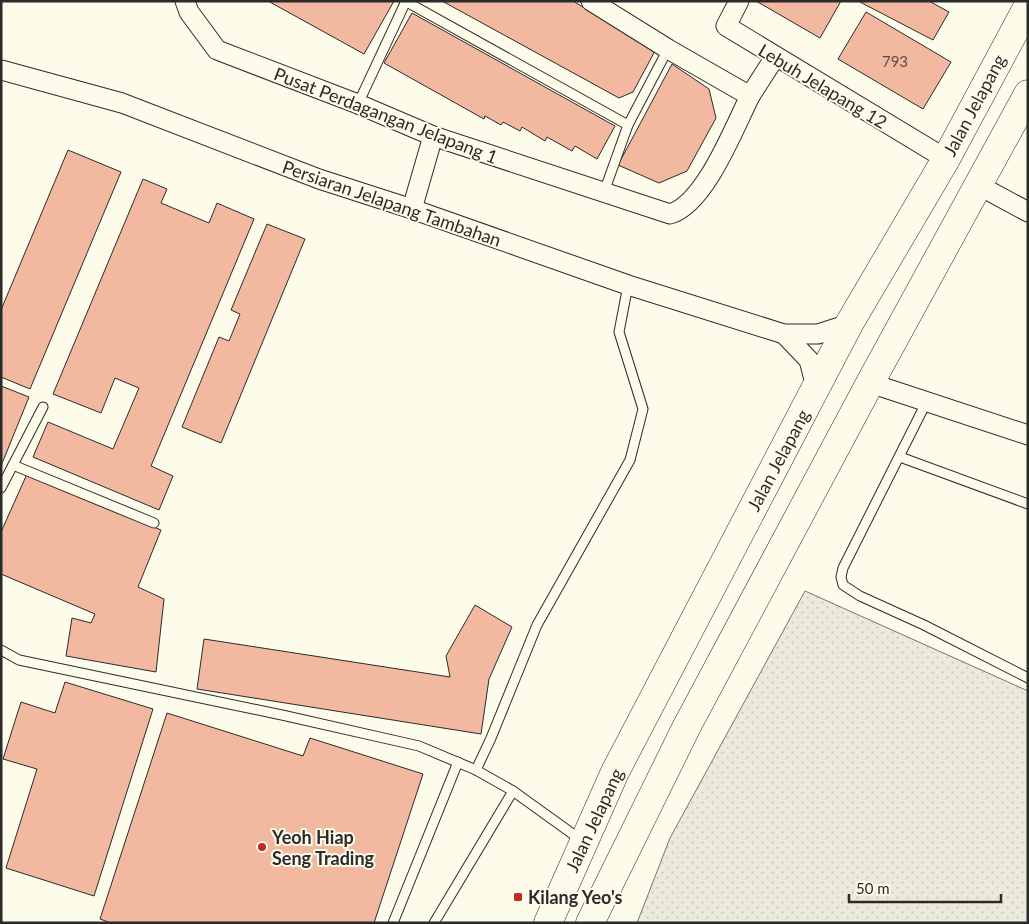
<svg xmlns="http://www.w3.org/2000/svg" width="1029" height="924" viewBox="0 0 1029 924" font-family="Lato,sans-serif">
<defs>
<pattern id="grass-dots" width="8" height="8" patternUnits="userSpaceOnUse" patternTransform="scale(1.25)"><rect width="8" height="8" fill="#ecebdb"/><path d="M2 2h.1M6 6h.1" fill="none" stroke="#cbcabc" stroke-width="1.8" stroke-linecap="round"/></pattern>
</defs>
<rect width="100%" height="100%" fill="#fdfbea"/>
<path fill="url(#grass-dots)" stroke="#74746e" d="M805,591L1028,691V923H637L670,838Z"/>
<g fill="#f2b8a0" stroke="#2b2b2b">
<path d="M268,1H394L364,54Z"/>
<path d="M442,1H573L655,51L633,92L619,98Z"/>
<path d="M756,1H841L820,38Z"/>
<path d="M858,1H929L949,12L933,40Z"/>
<path d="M866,12L951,62L923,109L838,59Z"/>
<path d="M412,13L615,126L597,159L575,146L572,151L547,137L545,141L522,127L520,131L503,122L501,125L485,116L484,119L384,63Z"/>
<path d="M672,64L709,89L716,118L687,171L659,183L618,165Z"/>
<path d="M68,150L121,172L30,389L1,377V310Z"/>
<path d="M143,179L167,189L161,203L209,223L217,203L254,219L151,466L173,476L159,510L33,457L48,422L113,449L139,388L115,378L101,413L53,394Z"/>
<path d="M267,224L305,239L221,443L182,427L219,337L229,341L240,314L231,310Z"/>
<path d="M1,386L29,397L1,466Z"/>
<path d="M27,474L161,530L138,587L164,599L156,672L66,656L72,618L91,623L95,614L1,574V532Z"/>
<path d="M475,605L512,627L489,679L481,734L197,689L204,639L450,677L446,656Z"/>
<path d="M65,682L153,709L94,896L6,868L37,769L3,759L21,702L55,713Z"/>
<path d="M167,713L303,756L310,738L423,774L374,923H111L100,919Z"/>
</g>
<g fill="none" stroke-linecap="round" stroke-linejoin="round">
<defs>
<g id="lane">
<path d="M405,1L628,125"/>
<path d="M358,104L406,1"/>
<path d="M604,192L628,125L668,49"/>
<path d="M927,401L843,568L841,577L843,585L860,596L924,625L1028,678"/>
<path d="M900,457L1028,504"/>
<path d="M13,465L154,523"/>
<path d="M1,488L43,407"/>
<path d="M1,650L19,660L282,715L419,746L476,770L513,791L581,840"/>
<path d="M476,770L491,738L537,625L630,460L643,409L619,332L628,285"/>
<path d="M393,923L458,762"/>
<path d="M434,923L513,791"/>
</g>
<g id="street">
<path d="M185,1L189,12L217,50L358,104L433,136L670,214C705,204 734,128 750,96L668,49L591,1"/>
<path d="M739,1L726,26L946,159"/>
<path d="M1,70L122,103L319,179L412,209L628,285L784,334H818L849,324"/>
<path d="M750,96L775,57"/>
<path d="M978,185L1028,212"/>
<path d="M412,209L433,136"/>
<path d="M784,334L809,360L816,387"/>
<path d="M870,383L1028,435"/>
</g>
<g id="primary">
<path d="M548,923L615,772L849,324L946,159L1028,6"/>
<path d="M590,923L687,726L870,383L1028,94"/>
</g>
</defs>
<use href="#lane" stroke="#2b2b2b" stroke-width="11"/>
<use href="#street" stroke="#2b2b2b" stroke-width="21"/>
<use href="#primary" stroke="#2b2b2b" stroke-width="29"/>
<use href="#lane" stroke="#fdfbea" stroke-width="9"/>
<use href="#street" stroke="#fdfbea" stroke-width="19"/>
<use href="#primary" stroke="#fdfbea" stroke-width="28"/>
</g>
<g fill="#c62828" stroke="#fdfbea" stroke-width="2">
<circle cx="262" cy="847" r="5"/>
<rect x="513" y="892" width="10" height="10" rx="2.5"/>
</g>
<g text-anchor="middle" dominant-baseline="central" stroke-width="4" stroke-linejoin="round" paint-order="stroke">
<g font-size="15" fill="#5d4e48">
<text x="895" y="61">793</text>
</g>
<g font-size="18" fill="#2b2b2b" stroke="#fdfbea">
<text transform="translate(823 86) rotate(31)">Lebuh Jelapang 12</text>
<text transform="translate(974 105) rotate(-62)">Jalan Jelapang</text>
<text transform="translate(386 115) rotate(21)">Pusat Perdagangan Jelapang 1</text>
<text transform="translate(392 203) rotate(19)">Persiaran Jelapang Tambahan</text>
<text transform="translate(778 460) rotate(-62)">Jalan Jelapang</text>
<text transform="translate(594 820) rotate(-65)">Jalan Jelapang</text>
</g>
<g font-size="18" font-weight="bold" fill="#2b2b2b" stroke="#fdfbea" text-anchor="start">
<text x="272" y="837">Yeoh Hiap<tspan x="272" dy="21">Seng Trading</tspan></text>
<text x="528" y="897">Kilang Yeo's</text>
</g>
</g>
<rect width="1029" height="924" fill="none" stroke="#2b2b2b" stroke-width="5"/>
<path d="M849 894v8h152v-8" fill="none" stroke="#2b2b2b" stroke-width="2.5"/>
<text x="856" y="894" font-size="15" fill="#2b2b2b" stroke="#fdfbea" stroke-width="4" paint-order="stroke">50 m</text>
</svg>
